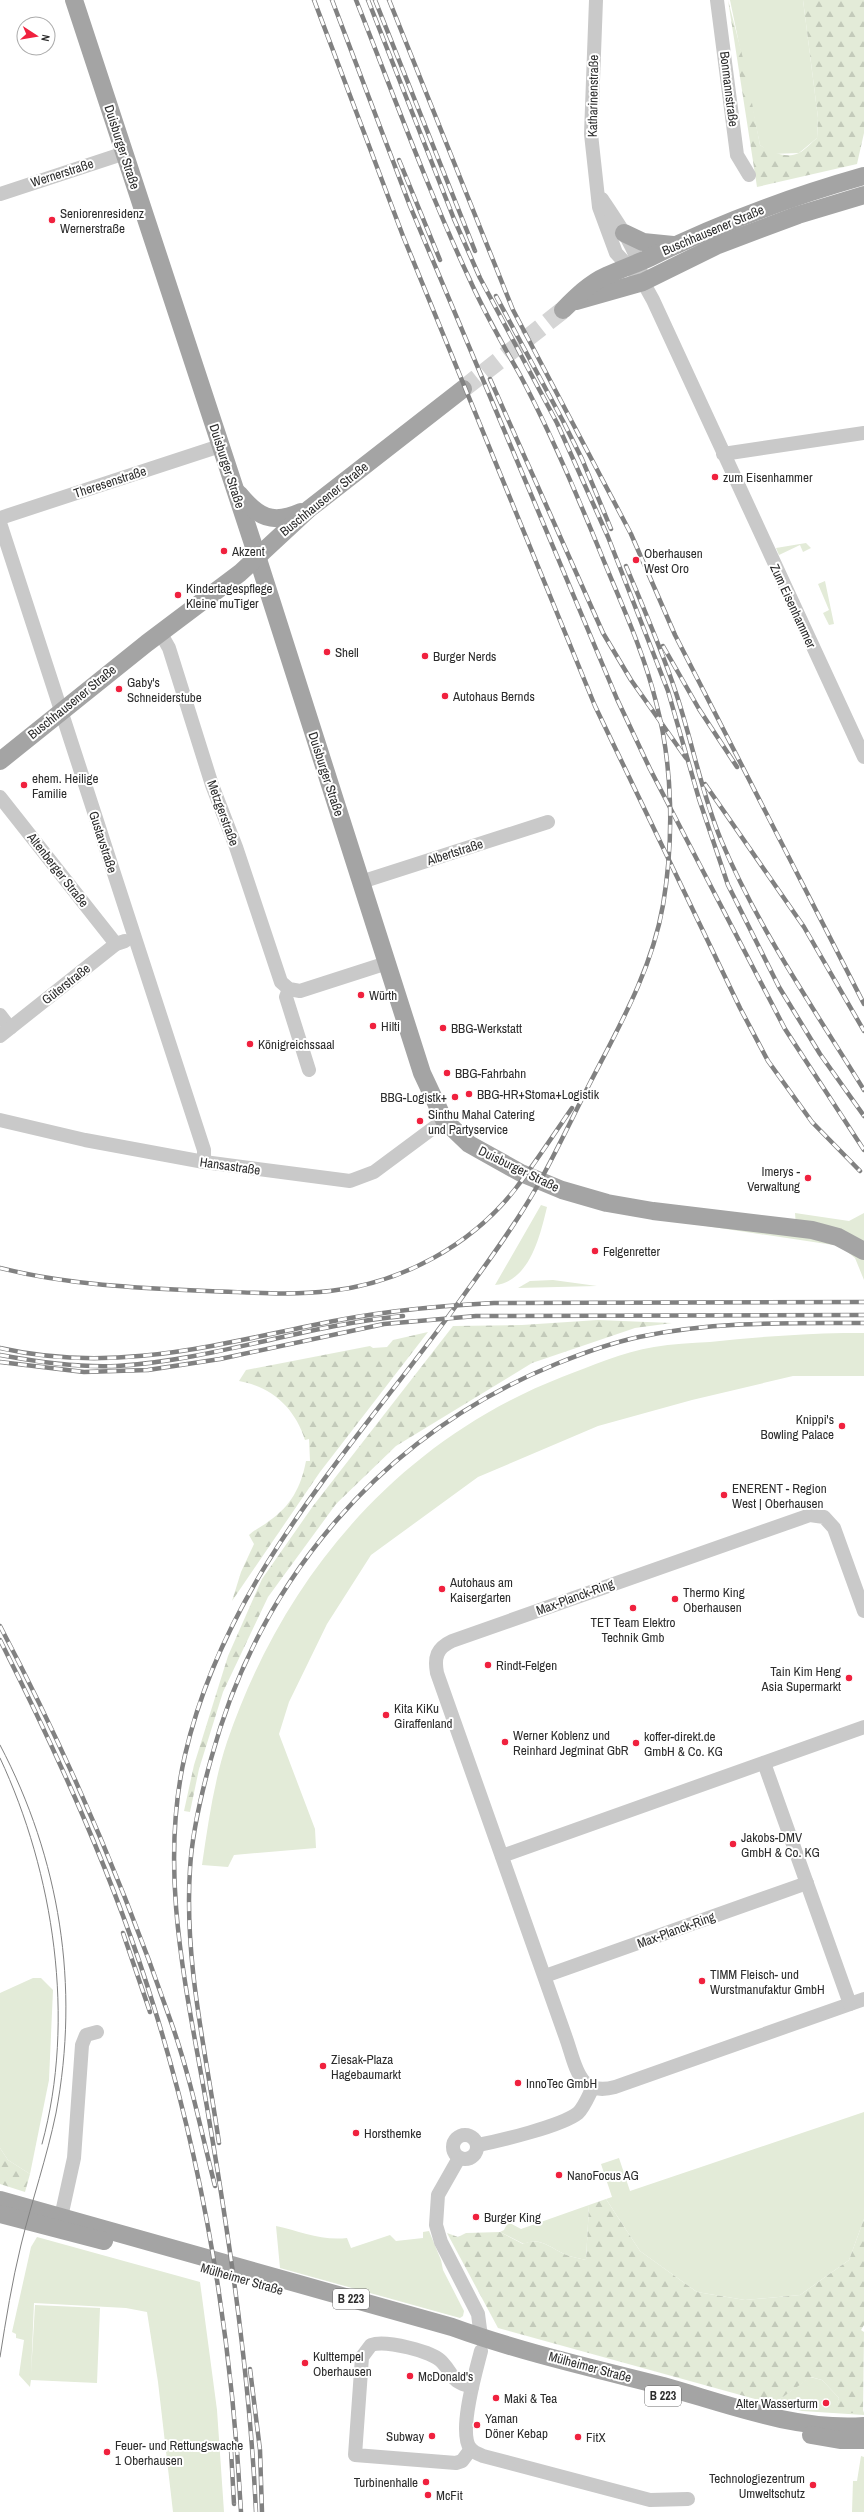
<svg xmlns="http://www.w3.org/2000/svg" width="864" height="2512" viewBox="0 0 864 2512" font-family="'Archivo Narrow',sans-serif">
<defs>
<pattern id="forest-firs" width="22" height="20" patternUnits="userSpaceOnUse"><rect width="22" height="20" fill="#e3ebd8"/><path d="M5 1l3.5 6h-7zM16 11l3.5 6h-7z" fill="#c3caba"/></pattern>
</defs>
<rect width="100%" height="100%" fill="#fff"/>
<g fill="#e3ebd8">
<path d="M730,0H803L818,118L817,138L799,153L772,154L760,145Z"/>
<path d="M806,543L811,548L803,552L800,545L779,555L776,548Z"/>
<path d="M825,581L834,624L829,625L823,613L829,610L818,584Z"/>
<path d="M541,1205L547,1207C540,1236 530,1281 495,1285Z"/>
<path d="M795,1213L849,1221L864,1213V1280L855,1258L840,1246L686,1223L796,1226Z"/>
<path d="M553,1280L597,1286L518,1288L530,1281Z"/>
<path d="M844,1333H864V1376H793L692,1400L598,1426L478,1477L371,1555L327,1624L289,1702L279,1734L315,1829L316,1848L234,1855L228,1867L202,1865C208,1824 214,1781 227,1742C283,1577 398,1441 562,1377C591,1366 623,1352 654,1347C672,1344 691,1343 710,1342C755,1337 799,1334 844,1333Z"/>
<path d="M33,1978H41L53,1990L49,2080L30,2174L8,2160L0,2148V1993Z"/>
<path d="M864,2112V2219L849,2260L800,2295L745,2300L697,2292L640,2251L606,2199L612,2197L601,2164L619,2158L630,2191Z"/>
<path d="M589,2205L586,2260C579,2258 571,2257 564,2254C549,2247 540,2237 524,2244L500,2232L504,2230L508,2222L521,2229Z"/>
<path d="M276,2226C300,2231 321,2241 347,2238L351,2248L390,2235L396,2241L423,2238V2232L429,2231L441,2260L443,2270L464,2311L463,2316L460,2318L280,2268Z"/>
<path d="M37,2237L200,2282L217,2410L224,2512H173L158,2382L147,2312L126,2308L34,2303L31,2374L35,2305L100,2308L97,2383L31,2380L30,2387L19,2375L24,2340L16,2338V2334L12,2332L31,2247Z"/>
<path d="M810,2377L822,2380L839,2398L834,2413H863L864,2410V2415L802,2411L773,2404Z"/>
<path d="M861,2456L864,2457V2512H852L853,2481H857Z"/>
</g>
<g fill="url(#forest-firs)">
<path d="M728,0L745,66L760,145C770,152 786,159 799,153C805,150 812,142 817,138L818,118L803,0H864V133L857,164L757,187Z"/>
<path d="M598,1320L672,1323L635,1328L532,1363L396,1446L336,1504L268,1597L223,1692L199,1769L190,1812L184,1811L194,1765L228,1656L262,1579L313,1506L453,1326L522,1325Z"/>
<path d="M428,1332L320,1472L232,1601L241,1572L254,1544L249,1535C255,1529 262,1527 269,1521C291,1506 301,1487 306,1461H310L309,1439L305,1440C295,1408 272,1387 239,1381L246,1370L370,1346L373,1348L387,1347L393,1340Z"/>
<path d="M0,2148L8,2160L30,2174L25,2192L0,2184Z"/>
<path d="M606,2199L640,2251L697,2292L745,2300L800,2295L849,2260L864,2219V2325L861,2330L864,2332L863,2413H833L839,2398L822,2380L811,2377L773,2404L498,2328L447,2233L458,2237L466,2233L500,2232L523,2244C540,2237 549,2247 564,2254C571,2257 579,2258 586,2260L589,2205Z"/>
</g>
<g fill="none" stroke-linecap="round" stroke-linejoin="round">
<path stroke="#d5d5d5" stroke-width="18" stroke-dasharray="18 9" stroke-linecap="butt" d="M463,389L563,310"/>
<g stroke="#c9c9c9" stroke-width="14">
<path d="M596,0L591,134L599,207L616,253L643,282L653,300L864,757"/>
<path d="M717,0L737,155L749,175"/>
<path d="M0,194L125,153"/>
<path d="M602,199C617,222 635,246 641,272"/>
<path d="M723,454L864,433"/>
<path d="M0,518L220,446"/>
<path d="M0,523L204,1150V1162"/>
<path d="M161,634L169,648L212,785L236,847L281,982L289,989L300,991L387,963"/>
<path d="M0,797L116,944"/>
<path d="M361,882L548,822"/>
<path d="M289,989L286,997L309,1070"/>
<path d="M0,1015L10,1028"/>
<path d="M0,1036L116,944L125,941"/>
<path d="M0,1120L85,1140L204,1162L350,1181L374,1172L444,1120"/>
<path d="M864,1611L834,1528L824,1517L810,1515L452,1641C437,1648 434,1657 437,1673L566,2038C576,2066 578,2097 615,2087L864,1999"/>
<path d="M764,1763L850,2004"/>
<path d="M502,1856L864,1727"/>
<path d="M545,1976L807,1883"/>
<circle cx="465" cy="2147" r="12"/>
<path d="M478,2145C499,2141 562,2126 578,2113C584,2107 588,2097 592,2089"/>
<path d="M459,2158L438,2195L436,2225L441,2242L478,2314L481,2337"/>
<path d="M61,2217L74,2158L82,2045L86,2035L97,2032"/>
<path d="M481,2351C476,2371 458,2431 470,2448C473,2452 478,2454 483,2456L650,2500L688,2499"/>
<path d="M471,2449L462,2461L456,2463L355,2455L362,2357L371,2345C385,2340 433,2351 442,2362C456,2377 449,2381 472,2387"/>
</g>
<g stroke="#a4a4a4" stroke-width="18">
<path d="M74,0L257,556L422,1073L444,1120L469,1144L521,1173L562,1190L607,1203L653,1211L812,1230L838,1237L864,1251"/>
<path d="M624,233L643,242L673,245"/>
<path d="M576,301L643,282L718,245L798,215L864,195"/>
<path d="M563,310C576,297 590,283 606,276C621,269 636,264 651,257C720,223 790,197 864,176"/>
<path d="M239,494C258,517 272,525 301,512"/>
<path d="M0,761L147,643L240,573L309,509L463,389"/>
<path d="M0,2200L452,2327C521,2352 592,2368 663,2386C727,2404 796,2431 864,2426"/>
<path d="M0,2214L104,2241"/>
<path d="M811,2435L840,2440H864"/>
</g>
<g stroke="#818181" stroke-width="1">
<path d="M0,1745C60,1859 80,1986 56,2113C47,2157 32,2200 21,2245C12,2282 6,2319 0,2357"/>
<path d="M0,1758C54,1873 76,2020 42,2144"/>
</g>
<defs>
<g id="rail">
<path d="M314,0L403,236L595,706L740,1008L768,1061L812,1122L860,1171"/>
<path d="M332,0L410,206L617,699L650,769L785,1029L864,1150"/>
<path d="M368,0L454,219L480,278L557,423L608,537L668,691L699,799L728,885L779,987L820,1054L864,1116"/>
<path d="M375,0L475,251"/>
<path d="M389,0L513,310L631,534L675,635L864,1004"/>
<path d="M399,160L440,260"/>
<path d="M496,296L563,421L582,459L611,529"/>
<path d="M490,379L603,633L631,680L686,758"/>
<path d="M626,566C643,607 661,648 675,690C692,740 701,792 721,840C758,928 814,1009 864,1090"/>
<path d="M663,646L699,709L737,767"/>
<path d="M705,784L804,927L864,1031"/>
<path d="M0,1268C68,1285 137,1288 207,1291C248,1292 289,1296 330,1291C402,1283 472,1245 516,1188C536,1162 554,1134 572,1108"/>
<path d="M0,1348C110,1373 207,1347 314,1325C374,1312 433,1306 494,1303L864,1302"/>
<path d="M0,1355C38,1362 78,1368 117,1366C214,1360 306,1325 403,1316"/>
<path d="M0,1362L84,1372L148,1370L220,1359L384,1324L476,1316L864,1315"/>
<path d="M0,1626C67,1753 124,1886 171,2022C190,2075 201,2131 215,2186"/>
<path d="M0,1640C60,1759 115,1880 154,2007C205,2171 232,2341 241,2512"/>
<path d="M123,1933L150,2012"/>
<path d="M219,2143C206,2052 184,1962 190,1869C192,1832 201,1795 211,1759C260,1578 382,1435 556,1364C583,1353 611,1343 639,1337C714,1321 789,1323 864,1323"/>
<path d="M250,2369L260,2450L262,2512"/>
<path d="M231,2450L234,2504"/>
<path d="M256,2512C250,2381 231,2249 209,2119C189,1999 157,1877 185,1755C227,1572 361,1440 466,1292C490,1259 515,1225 535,1190C555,1155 572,1118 591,1081C620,1025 652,969 663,905C674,840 673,766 656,702C643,649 619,599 599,549C575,490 550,431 520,375C502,343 484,312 469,278C427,188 393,93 356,0"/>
</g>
</defs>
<use href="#rail" stroke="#818181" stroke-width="4.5"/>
<use href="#rail" stroke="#fff" stroke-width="3" stroke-dasharray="9" stroke-linecap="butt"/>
</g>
<g fill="#f0213e" stroke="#fff" stroke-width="1.5">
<circle cx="52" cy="220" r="4"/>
<circle cx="715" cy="477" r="4"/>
<circle cx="224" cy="551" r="4"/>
<circle cx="636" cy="560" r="4"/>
<circle cx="178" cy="595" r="4"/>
<circle cx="327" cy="652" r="4"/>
<circle cx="425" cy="656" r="4"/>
<circle cx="119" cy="689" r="4"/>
<circle cx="445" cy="696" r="4"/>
<circle cx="24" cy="785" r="4"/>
<circle cx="361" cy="995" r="4"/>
<circle cx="373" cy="1026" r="4"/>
<circle cx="443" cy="1028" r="4"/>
<circle cx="250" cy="1044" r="4"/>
<circle cx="447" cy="1073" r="4"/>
<circle cx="469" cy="1094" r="4"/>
<circle cx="455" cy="1097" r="4"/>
<circle cx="420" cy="1121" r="4"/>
<circle cx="808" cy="1178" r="4"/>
<circle cx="595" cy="1251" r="4"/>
<circle cx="842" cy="1426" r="4"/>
<circle cx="724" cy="1495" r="4"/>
<circle cx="442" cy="1589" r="4"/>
<circle cx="675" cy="1599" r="4"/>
<circle cx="633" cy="1608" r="4"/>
<circle cx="488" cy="1665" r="4"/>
<circle cx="849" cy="1678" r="4"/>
<circle cx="386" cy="1715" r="4"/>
<circle cx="505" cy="1742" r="4"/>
<circle cx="636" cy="1743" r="4"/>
<circle cx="733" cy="1844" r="4"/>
<circle cx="702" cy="1981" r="4"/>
<circle cx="323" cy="2066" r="4"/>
<circle cx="518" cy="2083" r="4"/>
<circle cx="356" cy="2133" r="4"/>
<circle cx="559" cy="2175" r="4"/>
<circle cx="476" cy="2217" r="4"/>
<circle cx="305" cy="2363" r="4"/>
<circle cx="410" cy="2376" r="4"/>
<circle cx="496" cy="2398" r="4"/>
<circle cx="826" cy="2403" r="4"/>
<circle cx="477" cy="2425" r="4"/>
<circle cx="432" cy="2436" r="4"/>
<circle cx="578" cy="2437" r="4"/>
<circle cx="107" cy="2452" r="4"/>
<circle cx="426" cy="2482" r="4"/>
<circle cx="813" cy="2485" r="4"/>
<circle cx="428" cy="2495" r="4"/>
</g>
<g text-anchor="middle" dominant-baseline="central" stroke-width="4" stroke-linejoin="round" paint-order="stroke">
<g fill="#fff" stroke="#6b6b6b" stroke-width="1">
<rect x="333" y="2289" width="36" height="20" rx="3"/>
<rect x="645" y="2386" width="36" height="20" rx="3"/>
</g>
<g font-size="12" font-weight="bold" fill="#2c2c2c">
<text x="351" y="2299">B 223</text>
<text x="663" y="2396">B 223</text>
</g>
<g font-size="13" fill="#2c2c2c" stroke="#fff">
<text transform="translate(729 89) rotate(83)">Bonmannstraße</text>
<text transform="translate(593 96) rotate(-89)">Katharinenstraße</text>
<text transform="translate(122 147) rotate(72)">Duisburger Straße</text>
<text transform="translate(62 173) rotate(-18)">Wernerstraße</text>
<text transform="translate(713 230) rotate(-23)">Buschhausener Straße</text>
<text transform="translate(227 466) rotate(72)">Duisburger Straße</text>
<text transform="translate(110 482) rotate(-18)">Theresenstraße</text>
<text transform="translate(324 499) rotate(-39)">Buschhausener Straße</text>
<text transform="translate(793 606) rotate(65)">Zum Eisenhammer</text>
<text transform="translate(72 702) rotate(-39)">Buschhausener Straße</text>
<text transform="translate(326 774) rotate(72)">Duisburger Straße</text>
<text transform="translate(223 813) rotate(70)">Metzgerstraße</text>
<text transform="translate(103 842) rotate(72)">Gustavstraße</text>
<text transform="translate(455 852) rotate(-18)">Albertstraße</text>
<text transform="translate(58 870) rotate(52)">Altenberger Straße</text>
<text transform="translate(66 984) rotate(-38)">Güterstraße</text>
<text transform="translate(230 1166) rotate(8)">Hansastraße</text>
<text transform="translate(519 1169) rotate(26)">Duisburger Straße</text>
<text transform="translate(575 1597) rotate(-20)">Max-Planck-Ring</text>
<text transform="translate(676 1930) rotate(-20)">Max-Planck-Ring</text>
<text transform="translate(242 2279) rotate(16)">Mülheimer Straße</text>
<text transform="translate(590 2367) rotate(15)">Mülheimer Straße</text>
</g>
<g font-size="13" fill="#2c2c2c" stroke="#fff" text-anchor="start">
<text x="60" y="213">Seniorenresidenz<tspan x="60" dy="15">Wernerstraße</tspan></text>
<text x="723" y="477">zum Eisenhammer</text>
<text x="232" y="551">Akzent</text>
<text x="644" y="553">Oberhausen<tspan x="644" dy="15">West Oro</tspan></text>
<text x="186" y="588">Kindertagespflege<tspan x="186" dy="15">Kleine muTiger</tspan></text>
<text x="335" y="652">Shell</text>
<text x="433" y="656">Burger Nerds</text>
<text x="127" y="682">Gaby's<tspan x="127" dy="15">Schneiderstube</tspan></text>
<text x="453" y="696">Autohaus Bernds</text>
<text x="32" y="778">ehem. Heilige<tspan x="32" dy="15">Familie</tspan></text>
<text x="369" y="995">Würth</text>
<text x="381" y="1026">Hilti</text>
<text x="451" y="1028">BBG-Werkstatt</text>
<text x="258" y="1044">Königreichssaal</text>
<text x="455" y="1073">BBG-Fahrbahn</text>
<text x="477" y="1094">BBG-HR+Stoma+Logistik</text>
<text x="447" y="1097" text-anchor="end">BBG-Logistk+</text>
<text x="428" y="1114">Sinthu Mahal Catering<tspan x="428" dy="15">und Partyservice</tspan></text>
<text x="800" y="1171" text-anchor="end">Imerys -<tspan x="800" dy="15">Verwaltung</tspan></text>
<text x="603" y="1251">Felgenretter</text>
<text x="834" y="1419" text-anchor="end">Knippi's<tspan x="834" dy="15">Bowling Palace</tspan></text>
<text x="732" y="1488">ENERENT - Region<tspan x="732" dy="15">West | Oberhausen</tspan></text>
<text x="450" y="1582">Autohaus am<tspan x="450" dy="15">Kaisergarten</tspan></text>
<text x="683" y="1592">Thermo King<tspan x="683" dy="15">Oberhausen</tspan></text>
<text x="633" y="1622" text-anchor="middle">TET Team Elektro<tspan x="633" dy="15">Technik Gmb</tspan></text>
<text x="496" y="1665">Rindt-Felgen</text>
<text x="841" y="1671" text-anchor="end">Tain Kim Heng<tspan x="841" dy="15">Asia Supermarkt</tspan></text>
<text x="394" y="1708">Kita KiKu<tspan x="394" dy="15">Giraffenland</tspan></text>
<text x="513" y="1735">Werner Koblenz und<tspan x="513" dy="15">Reinhard Jegminat GbR</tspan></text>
<text x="644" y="1736">koffer-direkt.de<tspan x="644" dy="15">GmbH &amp; Co. KG</tspan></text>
<text x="741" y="1837">Jakobs-DMV<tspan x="741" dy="15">GmbH &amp; Co. KG</tspan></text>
<text x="710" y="1974">TIMM Fleisch- und<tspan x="710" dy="15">Wurstmanufaktur GmbH</tspan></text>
<text x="331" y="2059">Ziesak-Plaza<tspan x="331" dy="15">Hagebaumarkt</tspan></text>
<text x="526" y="2083">InnoTec GmbH</text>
<text x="364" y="2133">Horsthemke</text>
<text x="567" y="2175">NanoFocus AG</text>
<text x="484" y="2217">Burger King</text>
<text x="313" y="2356">Kulttempel<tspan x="313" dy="15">Oberhausen</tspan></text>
<text x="418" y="2376">McDonald's</text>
<text x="504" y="2398">Maki &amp; Tea</text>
<text x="818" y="2403" text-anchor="end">Alter Wasserturm</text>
<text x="485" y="2418">Yaman<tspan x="485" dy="15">Döner Kebap</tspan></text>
<text x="424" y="2436" text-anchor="end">Subway</text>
<text x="586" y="2437">FitX</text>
<text x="115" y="2445">Feuer- und Rettungswache<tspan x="115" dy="15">1 Oberhausen</tspan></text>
<text x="805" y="2478" text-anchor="end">Technologiezentrum<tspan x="805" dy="15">Umweltschutz</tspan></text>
<text x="418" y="2482" text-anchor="end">Turbinenhalle</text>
<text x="436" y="2495">McFit</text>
</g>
</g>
<g transform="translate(36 36) rotate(102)"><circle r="19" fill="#ffffff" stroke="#ababab"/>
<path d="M0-3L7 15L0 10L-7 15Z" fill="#f0213e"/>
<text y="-6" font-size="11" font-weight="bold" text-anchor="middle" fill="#2c2c2c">N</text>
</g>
</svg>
